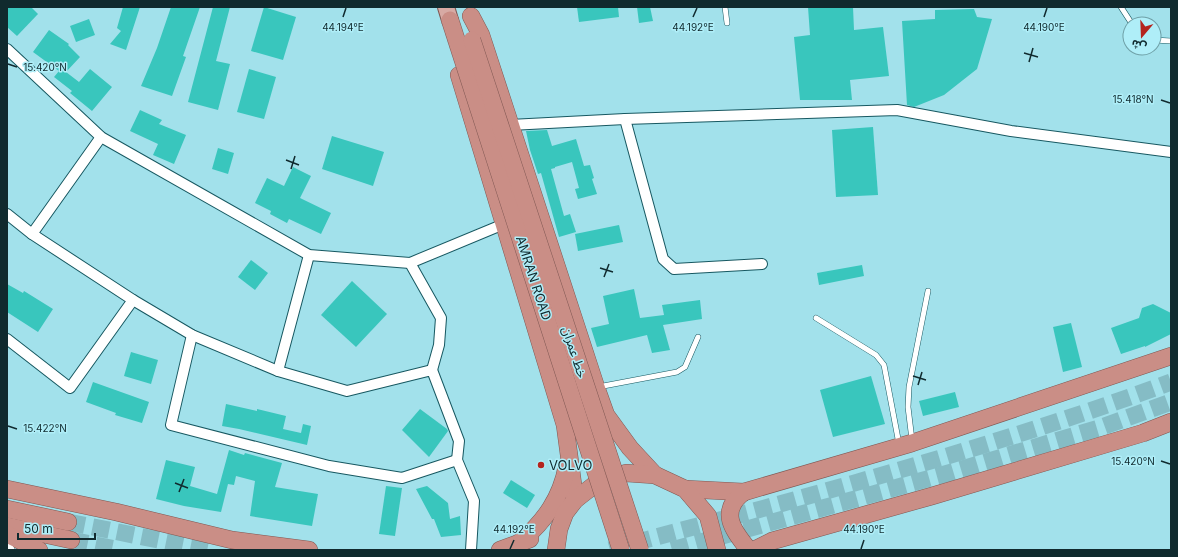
<svg xmlns="http://www.w3.org/2000/svg" width="1178" height="557" viewBox="0 0 1178 557" font-family="Inter,'Noto Sans Arabic',sans-serif">
<rect width="100%" height="100%" fill="#a2e1eb"/>
<g fill="#39c6bd">
<path d="M7,7H31L38,14L17,36L7,27Z"/>
<path d="M123,7H140L126,50L110,44L121,31L117,28Z"/>
<path d="M171,7H200L183,56L186,57L172,96L141,86L157,48Z"/>
<path d="M213,7H230L216,61L230,64L218,110L188,102Z"/>
<path d="M264,7L296,17L283,60L251,51Z"/>
<path d="M577,7H618L619,17L579,22Z"/>
<path d="M637,7H650L653,21L639,23Z"/>
<path d="M808,7H853L854,30L883,27L889,76L850,80L852,100H800L794,37L810,35Z"/>
<path d="M974,9L977,17L992,19L977,69L944,95L914,107L907,105L902,21L935,19V10Z"/>
<path d="M89,19L95,35L76,42L70,26Z"/>
<path d="M49,30L69,44L68,45L80,57L66,72L79,82L90,69L112,87L92,111L70,93L72,91L54,77L59,71L33,52Z"/>
<path d="M249,69L276,77L264,119L237,112Z"/>
<path d="M140,110L162,120L159,124L186,135L174,164L153,155L158,144L130,131Z"/>
<path d="M873,127L878,195L836,197L832,130Z"/>
<path d="M547,130L552,146L576,139L584,166L590,165L594,178L592,179L597,194L578,199L575,189L579,188L572,162L555,167V168L551,169L564,216L570,214L576,232L559,237L541,173L538,174L530,150L526,131Z"/>
<path d="M332,136L384,152L373,186L322,169Z"/>
<path d="M218,148L234,153L228,174L212,169Z"/>
<path d="M293,167L311,176L300,198L331,213L321,234L289,219L287,223L270,214L271,211L255,203L267,178L284,186Z"/>
<path d="M619,225L623,242L578,251L575,234Z"/>
<path d="M251,260L268,273L255,290L238,277Z"/>
<path d="M862,265L864,276L819,285L817,273Z"/>
<path d="M352,281L387,314L356,347L321,315Z"/>
<path d="M7,284L23,293L24,291L53,309L38,332L7,312Z"/>
<path d="M634,289L640,318L664,315L662,305L700,300L702,319L663,325L670,350L652,353L647,335L597,347L591,328L609,324L603,296Z"/>
<path d="M1153,304L1171,313V334L1145,347V346L1121,354L1111,328L1139,318L1142,308Z"/>
<path d="M1071,323L1082,367L1063,372L1053,327Z"/>
<path d="M131,352L158,360L151,384L124,376Z"/>
<path d="M871,376L885,424L833,437L820,390Z"/>
<path d="M93,382L149,402L142,423L115,415L116,413L86,402Z"/>
<path d="M955,392L959,407L923,416L919,401Z"/>
<path d="M226,404L257,411V409L286,416L283,429L301,433L303,424L311,426L307,445L239,429L222,426Z"/>
<path d="M420,409L447,429L448,431L429,457L402,430Z"/>
<path d="M229,450L244,455L245,453L282,463L275,487L318,494L312,526L250,516L255,481L236,476L234,485L228,484L221,512L184,506L156,499L166,460L195,467L190,486L217,494Z"/>
<path d="M511,480L535,495L527,508L503,493Z"/>
<path d="M386,486L402,488L395,536L379,534Z"/>
<path d="M427,486L448,503L450,519L460,516L461,535L441,537L434,519H432L416,489Z"/>
</g>
<g fill="none" stroke-linecap="round" stroke-linejoin="round">
<g stroke="#85bcc5" stroke-width="17" stroke-dasharray="17 8" stroke-linecap="butt">
<path d="M68,522L209,550"/>
<path d="M71,540L120,550"/>
<path d="M610,550C665,534 721,520 776,505C909,468 1042,430 1171,382"/>
<path d="M672,550L952,472L1099,428L1171,402"/>
</g>
<defs>
<g id="service">
<path d="M725,7L727,23"/>
<path d="M1121,7L1132,24"/>
<path d="M1154,40L1171,41"/>
<path d="M816,318L876,355L884,365L899,444"/>
<path d="M598,387L677,372L685,367L698,337"/>
<path d="M912,440L908,407L909,387L928,291"/>
</g>
<g id="minor">
<path d="M7,49L101,137L309,255L410,263L504,224"/>
<path d="M625,119L663,259L674,269L762,264"/>
<path d="M510,125L625,119L897,110L1011,131L1171,152"/>
<path d="M7,214L32,234L133,300L192,335L278,371L347,391L432,370L459,441L457,460L474,501L471,550"/>
<path d="M32,234L101,137"/>
<path d="M410,263L441,318L439,345L432,370"/>
<path d="M192,335L171,425L329,466L402,478L457,460"/>
<path d="M7,339L70,388L133,300"/>
<path d="M278,371L309,255"/>
</g>
<path id="tertiary" d="M7,550H8"/>
<path id="primary" d="M446,7L450,20"/>
<g id="trunk">
<path d="M471,16L481,35L596,387L606,415L630,448L655,475"/>
<path d="M459,75L565,425L575,500"/>
<path d="M7,489L116,512L232,540L309,550"/>
<path d="M685,489L744,492L912,443L1171,356"/>
<path d="M744,492C718,511 733,531 749,550"/>
<path d="M7,509L68,522"/>
<path d="M7,526L71,540"/>
<path d="M7,534L39,550"/>
<path d="M520,542C545,521 561,498 567,466"/>
<path d="M500,550L530,539"/>
<path d="M556,550L559,529L565,513L575,500L598,482L626,473L655,475L685,489L708,516L717,550"/>
<path d="M754,550L772,541L932,496L1143,433L1171,422"/>
</g>
</defs>
<use href="#service" stroke="#175861" stroke-width="6"/>
<use href="#minor" stroke="#175861" stroke-width="12"/>
<use href="#tertiary" stroke="#175861" stroke-width="14"/>
<use href="#primary" stroke="#805853" stroke-width="18"/>
<use href="#trunk" stroke="#805853" stroke-width="18"/>
<use href="#service" stroke="#fff" stroke-width="5"/>
<use href="#minor" stroke="#fff" stroke-width="10"/>
<use href="#tertiary" stroke="#fff" stroke-width="13"/>
<use href="#primary" stroke="#d7aaa4" stroke-width="16"/>
<use href="#trunk" stroke="#ca8e86" stroke-width="17"/>
<defs>
<g id="trunk-bridge">
<path d="M450,20L621,550"/>
<path d="M472,40L640,550"/>
</g>
</defs>
<use href="#trunk-bridge" stroke="#805853" stroke-width="18" stroke-linecap="butt"/>
<use href="#trunk-bridge" stroke="#ca8e86" stroke-width="17"/>
</g>
<path fill="none" stroke="#102a2e" stroke-width="1.5" d="M343,17L346,8M693,17L697,8M1044,17L1047,8M1024,53L1038,57M1029,62L1033,48M8,64L17,67M1161,100L1170,103M286,160L299,165M291,169L295,156M600,268L613,272M604,277L609,264M913,376L926,380M918,385L922,372M8,426L17,429M1161,461L1170,464M175,483L188,488M179,492L184,479M510,549L514,540M861,549L864,540"/>
<circle fill="#b4241e" stroke="#afeef8" stroke-width="1.5" cx="541" cy="465" r="4"/>
<g text-anchor="middle" dominant-baseline="central" stroke-width="3" stroke-linejoin="round" paint-order="stroke">
<g font-size="13" fill="#102a2e" stroke="#afeef8">
<text transform="translate(534 278) rotate(72)">AMRAN ROAD</text>
<text transform="translate(575 352) rotate(72)">خط عمران</text>
</g>
<g font-size="13" fill="#102a2e" stroke="#afeef8" text-anchor="start">
<text x="549" y="465">VOLVO</text>
</g>
</g>
<g font-size="10" text-anchor="middle" fill="#102a2e" stroke="#afeef8" stroke-width="3" stroke-linejoin="round" paint-order="stroke">
<text x="343" y="31">44.194°E</text>
<text x="693" y="31">44.192°E</text>
<text x="1044" y="31">44.190°E</text>
<text x="45" y="71">15.420°N</text>
<text x="1133" y="103">15.418°N</text>
<text x="45" y="432">15.422°N</text>
<text x="1133" y="465">15.420°N</text>
<text x="514" y="533">44.192°E</text>
<text x="864" y="533">44.190°E</text>
</g>
<rect width="1178" height="557" fill="none" stroke="#102a2e" stroke-width="16"/>
<g transform="translate(1142 36) rotate(199)"><circle r="19" fill="#afeef8" stroke="#6fa0a7"/>
<path d="M0-3L7 15L0 10L-7 15Z" fill="#b4241e"/>
<text y="-6" font-size="11" font-weight="bold" text-anchor="middle" fill="#102a2e">ش</text>
</g>
<path d="M18 533v6h77v-6" fill="none" stroke="#102a2e" stroke-width="2"/>
<text x="24" y="533" font-size="12" fill="#102a2e" stroke="#afeef8" stroke-width="3" paint-order="stroke">50 m</text>
</svg>
